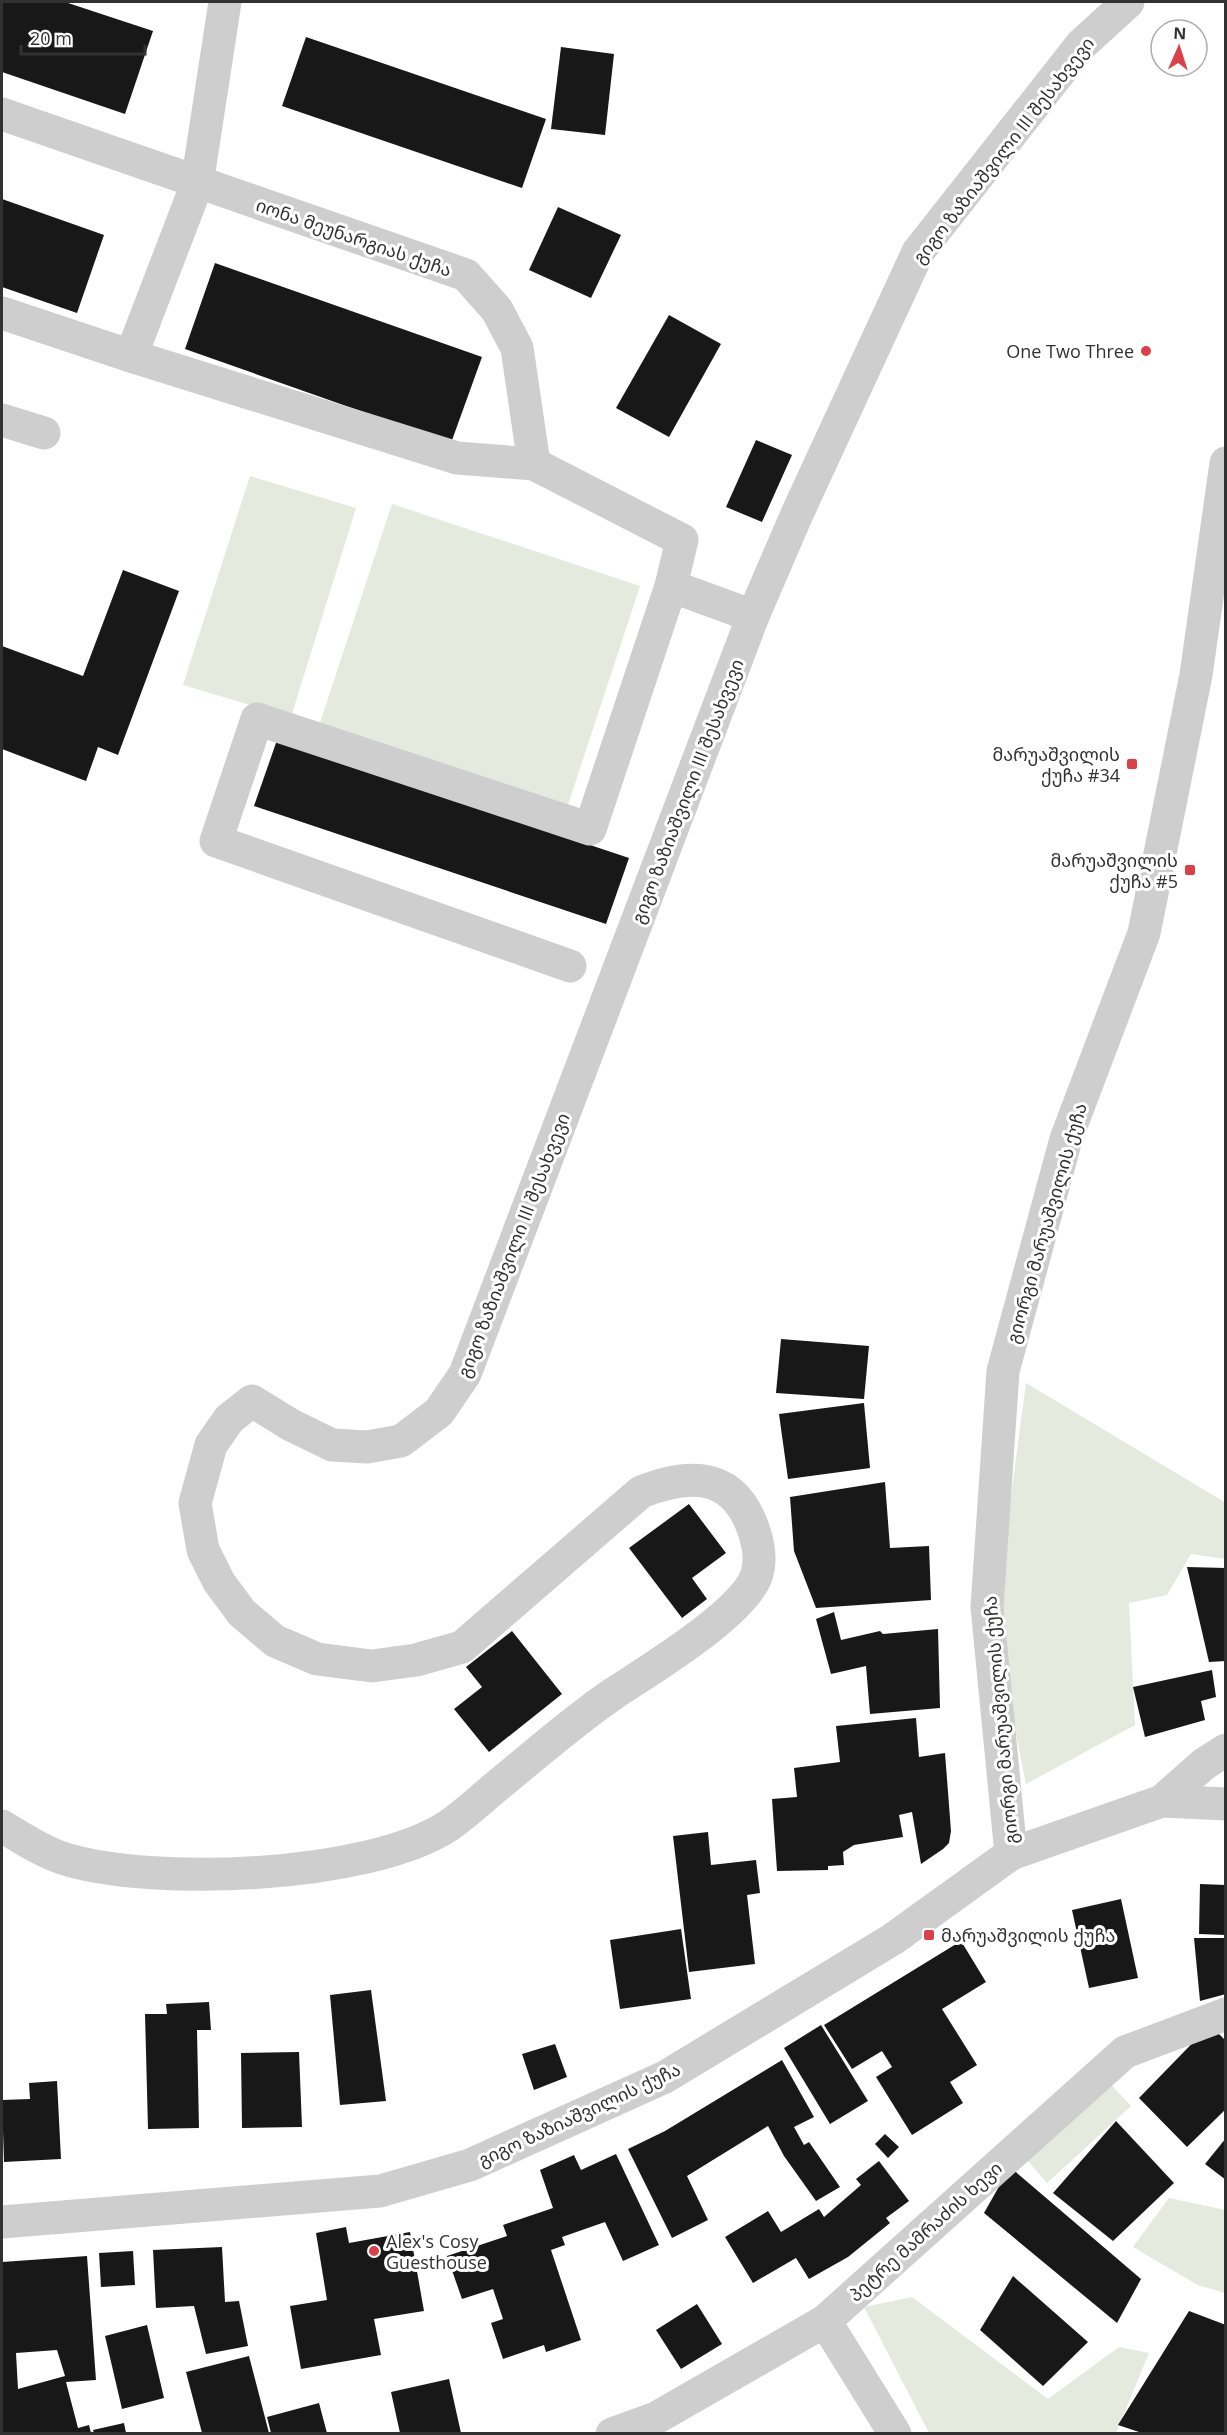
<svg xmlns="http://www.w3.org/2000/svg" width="1227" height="2435" viewBox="0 0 1227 2435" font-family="'Open Sans','Noto Sans Georgian',sans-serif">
<rect width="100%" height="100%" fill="#fff"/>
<g fill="#e4eadd">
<path d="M250,476L356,508L291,717L183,685Z"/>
<path d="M392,504L640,586L566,811L318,729Z"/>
<path d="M1026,1383L1226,1503L1225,1559L1191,1554L1167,1595L1129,1603L1135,1725L1026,1784L1007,1688L999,1587Z"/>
<path d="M1106,2079L1131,2106L1047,2183L1020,2152Z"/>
<path d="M1169,2198L1225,2210V2293L1198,2285L1133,2247Z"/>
<path d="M912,2297L1048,2399L1119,2347L1149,2353L1116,2433H929L864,2307Z"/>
</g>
<g fill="#181818" fill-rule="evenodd">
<path d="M2,2H65L153,31L125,114L2,72Z"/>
<path d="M306,37L546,119L522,188L282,106Z"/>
<path d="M561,47L614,54L605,135L551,129Z"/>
<path d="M2,199L104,235L77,313L2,287Z"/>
<path d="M558,207L621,235L591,298L529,270Z"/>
<path d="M215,263L482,357L451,443L185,349Z"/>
<path d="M669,315L721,344L669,437L616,408Z"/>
<path d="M756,440L792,455L762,522L726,507Z"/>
<path d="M123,570L179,591L118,755L98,747L86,781L2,749V646L83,676Z"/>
<path d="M277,740L629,858L606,924L254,806Z"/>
<path d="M781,1339L869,1346L864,1399L776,1393Z"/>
<path d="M864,1403L870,1468L788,1479L779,1414Z"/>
<path d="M885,1482L890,1548L929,1546L931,1600L816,1608L794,1551L790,1497Z"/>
<path d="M689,1504L726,1553L692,1578L707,1599L682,1618L629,1548Z"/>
<path d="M1187,1567L1226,1568V1661L1209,1662Z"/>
<path d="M834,1612L841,1640L880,1631L883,1634L938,1629L940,1708L870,1714L866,1666L831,1674L816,1619Z"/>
<path d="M512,1631L562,1694L489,1752L454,1709L482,1687L466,1667Z"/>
<path d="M1212,1670L1216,1697L1201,1701L1205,1720L1145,1737L1133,1687Z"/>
<path d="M916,1718L919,1757L945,1753L951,1831L949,1843L943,1849L921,1864L912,1812L899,1815L903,1837L854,1845L843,1852L844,1865L828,1866V1870L777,1871L772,1799L797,1797L794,1768L840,1762L836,1726Z"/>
<path d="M708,1832L711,1865L756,1860L760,1893L747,1895L755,1964L689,1972L673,1836Z"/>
<path d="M1200,1884L1226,1885V1935L1199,1934Z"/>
<path d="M1121,1899L1138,1978L1089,1988L1072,1910Z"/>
<path d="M681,1929L691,1999L620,2009L610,1940Z"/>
<path d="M1194,1938H1226V1994L1200,2001Z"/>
<path d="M961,1941L986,1982L942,2009L977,2065L950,2082L963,2103L912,2135L876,2077L892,2067L882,2051L852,2069L824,2025Z"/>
<path d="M371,1990L386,2101L340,2105L330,1995Z"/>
<path d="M209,2002L211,2030H197L199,2128L148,2129L145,2014H167L166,2004Z"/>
<path d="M821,2025L868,2101L830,2124L784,2048Z"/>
<path d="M1210,2025L1226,2041V2109L1187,2147L1139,2098Z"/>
<path d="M555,2044L567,2077L534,2090L522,2054Z"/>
<path d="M299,2052L302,2127L242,2128L241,2053Z"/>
<path d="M782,2060L814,2117L794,2127L804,2145L809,2142L840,2187L816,2201L784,2156L768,2126L687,2176L708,2220L672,2238L628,2149L665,2131Z"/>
<path d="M57,2081L61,2159L4,2162L2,2100L30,2099L29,2083Z"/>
<path d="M1116,2121L1174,2183L1113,2241L1053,2193Z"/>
<path d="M885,2134L899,2147L888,2158L875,2144Z"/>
<path d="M1226,2138V2180L1205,2164Z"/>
<path d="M616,2154L659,2245L623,2261L605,2222L562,2237L565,2245L551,2250L581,2340L546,2352L544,2345L503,2359L491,2323L503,2319L493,2289L462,2299L447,2256L507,2236L503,2225L553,2208L540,2170L574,2155L581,2170Z"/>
<path d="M879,2161L909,2201L886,2218L890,2223L848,2257L809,2279L796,2258L753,2283L725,2237L768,2211L781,2232L819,2209L824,2217L861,2185L856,2179Z"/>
<path d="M1010,2167L1141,2279L1117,2323L984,2213Z"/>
<path d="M346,2227L349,2243L410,2232L424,2311L374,2319L381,2355L301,2369L290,2306L327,2300L316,2233Z"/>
<path d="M222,2247L225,2302L239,2301L248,2346L206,2354L194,2306L156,2308L153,2250Z"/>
<path d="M133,2251L135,2285L101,2287L99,2253Z"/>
<path d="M87,2256L96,2380L66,2382L78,2428L89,2425L91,2433H2V2262ZM57,2350L65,2376L18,2389L16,2353Z"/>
<path d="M1013,2276L1088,2342L1043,2386L980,2330Z"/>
<path d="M697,2304L722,2344L681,2369L656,2330Z"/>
<path d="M1189,2311L1226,2325V2433H1142L1118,2425Z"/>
<path d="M147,2325L164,2398L122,2409L105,2336Z"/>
<path d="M249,2356L269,2433H202L186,2372Z"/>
<path d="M449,2379L461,2433H400L391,2392Z"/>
<path d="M319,2403L327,2433H271L267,2417Z"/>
<path d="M124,2423L126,2433H94L93,2430Z"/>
</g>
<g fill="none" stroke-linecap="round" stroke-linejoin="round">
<g stroke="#cecece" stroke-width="33">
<path d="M2,114L466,275L497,310L517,348L534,464L682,540L671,586L753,616"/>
<path d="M2,313L131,356L457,458L534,464"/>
<path d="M131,356L197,184L225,2"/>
<path d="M2,420L44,433"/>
<path d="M570,966L216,841L257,719L590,829L671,586"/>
<path d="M1162,1801L1226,1804"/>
<path d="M2,1826C20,1837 41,1851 62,1858C151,1887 369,1878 448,1826C466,1814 481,1799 497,1786C535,1755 572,1722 613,1694C647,1671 745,1613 757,1574C762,1558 757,1537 751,1523C730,1471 686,1474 641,1492L462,1647L416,1660L372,1666L317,1659L275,1641L242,1613L219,1582L203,1550L195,1503L211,1445L229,1419L252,1401L291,1425L332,1445L367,1447L401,1441L439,1412L465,1374L753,616L797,514L918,252L1081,45L1128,2"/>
<path d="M1011,1854L987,1607L1003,1371L1066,1139L1144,933L1196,675L1226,463"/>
<path d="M2,2222L380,2191L470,2165L665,2077L893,1939L1011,1854L1162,1801L1204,1764L1226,1750"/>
<path d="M825,2321L895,2434"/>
<path d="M612,2434L656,2418L825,2321L1125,2052L1226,2014"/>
</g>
</g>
<g fill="#db4049" stroke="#fff" stroke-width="2">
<circle cx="1146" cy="351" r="6"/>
<rect x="1126" y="758" width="12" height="12" rx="3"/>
<rect x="1184" y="864" width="12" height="12" rx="3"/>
<rect x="923" y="1929" width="12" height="12" rx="3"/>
<circle cx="374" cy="2251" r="6"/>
</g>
<g text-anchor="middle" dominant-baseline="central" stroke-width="6" stroke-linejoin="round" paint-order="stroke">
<g font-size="18" fill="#313131" stroke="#fff">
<text transform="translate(1003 150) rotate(-52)">გიგო ზაზიაშვილი III შესახვევი</text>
<text transform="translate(354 237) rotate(19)">იონა მეუნარგიას ქუჩა</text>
<text transform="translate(687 791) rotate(-69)">გიგო ზაზიაშვილი III შესახვევი</text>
<text transform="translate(1046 1223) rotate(-74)">გიორგი მარუაშვილის ქუჩა</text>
<text transform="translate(513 1245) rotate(-69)">გიგო ზაზიაშვილი III შესახვევი</text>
<text transform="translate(1000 1720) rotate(-95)">გიორგი მარუაშვილის ქუჩა</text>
<text transform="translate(579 2114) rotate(-25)">გიგო ზაზიაშვილის ქუჩა</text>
<text transform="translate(925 2231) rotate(-42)">პეტრე მამრაძის ხევი</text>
</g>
<g font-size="18" fill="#313131" stroke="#fff" text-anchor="end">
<text x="1134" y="351">One Two Three</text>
<text x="1120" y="754">მარუაშვილის<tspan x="1120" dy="21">ქუჩა #34</tspan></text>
<text x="1178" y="860">მარუაშვილის<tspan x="1178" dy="21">ქუჩა #5</tspan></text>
<text x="941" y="1935" text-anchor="start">მარუაშვილის ქუჩა</text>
<text x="386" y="2241" text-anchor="start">Alex's Cosy<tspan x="386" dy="21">Guesthouse</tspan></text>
</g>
</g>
<rect width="1227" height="2435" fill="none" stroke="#313131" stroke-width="6"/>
<g transform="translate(1179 48) rotate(3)"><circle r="28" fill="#ffffff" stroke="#adadad" stroke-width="1.5"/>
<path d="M0-4.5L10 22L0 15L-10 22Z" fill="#db4049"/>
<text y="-9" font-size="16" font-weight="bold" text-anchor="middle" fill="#313131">N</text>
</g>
<path d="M21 45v9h124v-9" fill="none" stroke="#313131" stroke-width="3"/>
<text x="30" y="45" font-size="18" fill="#313131" stroke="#ffffff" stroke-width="4.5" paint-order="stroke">20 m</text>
</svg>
